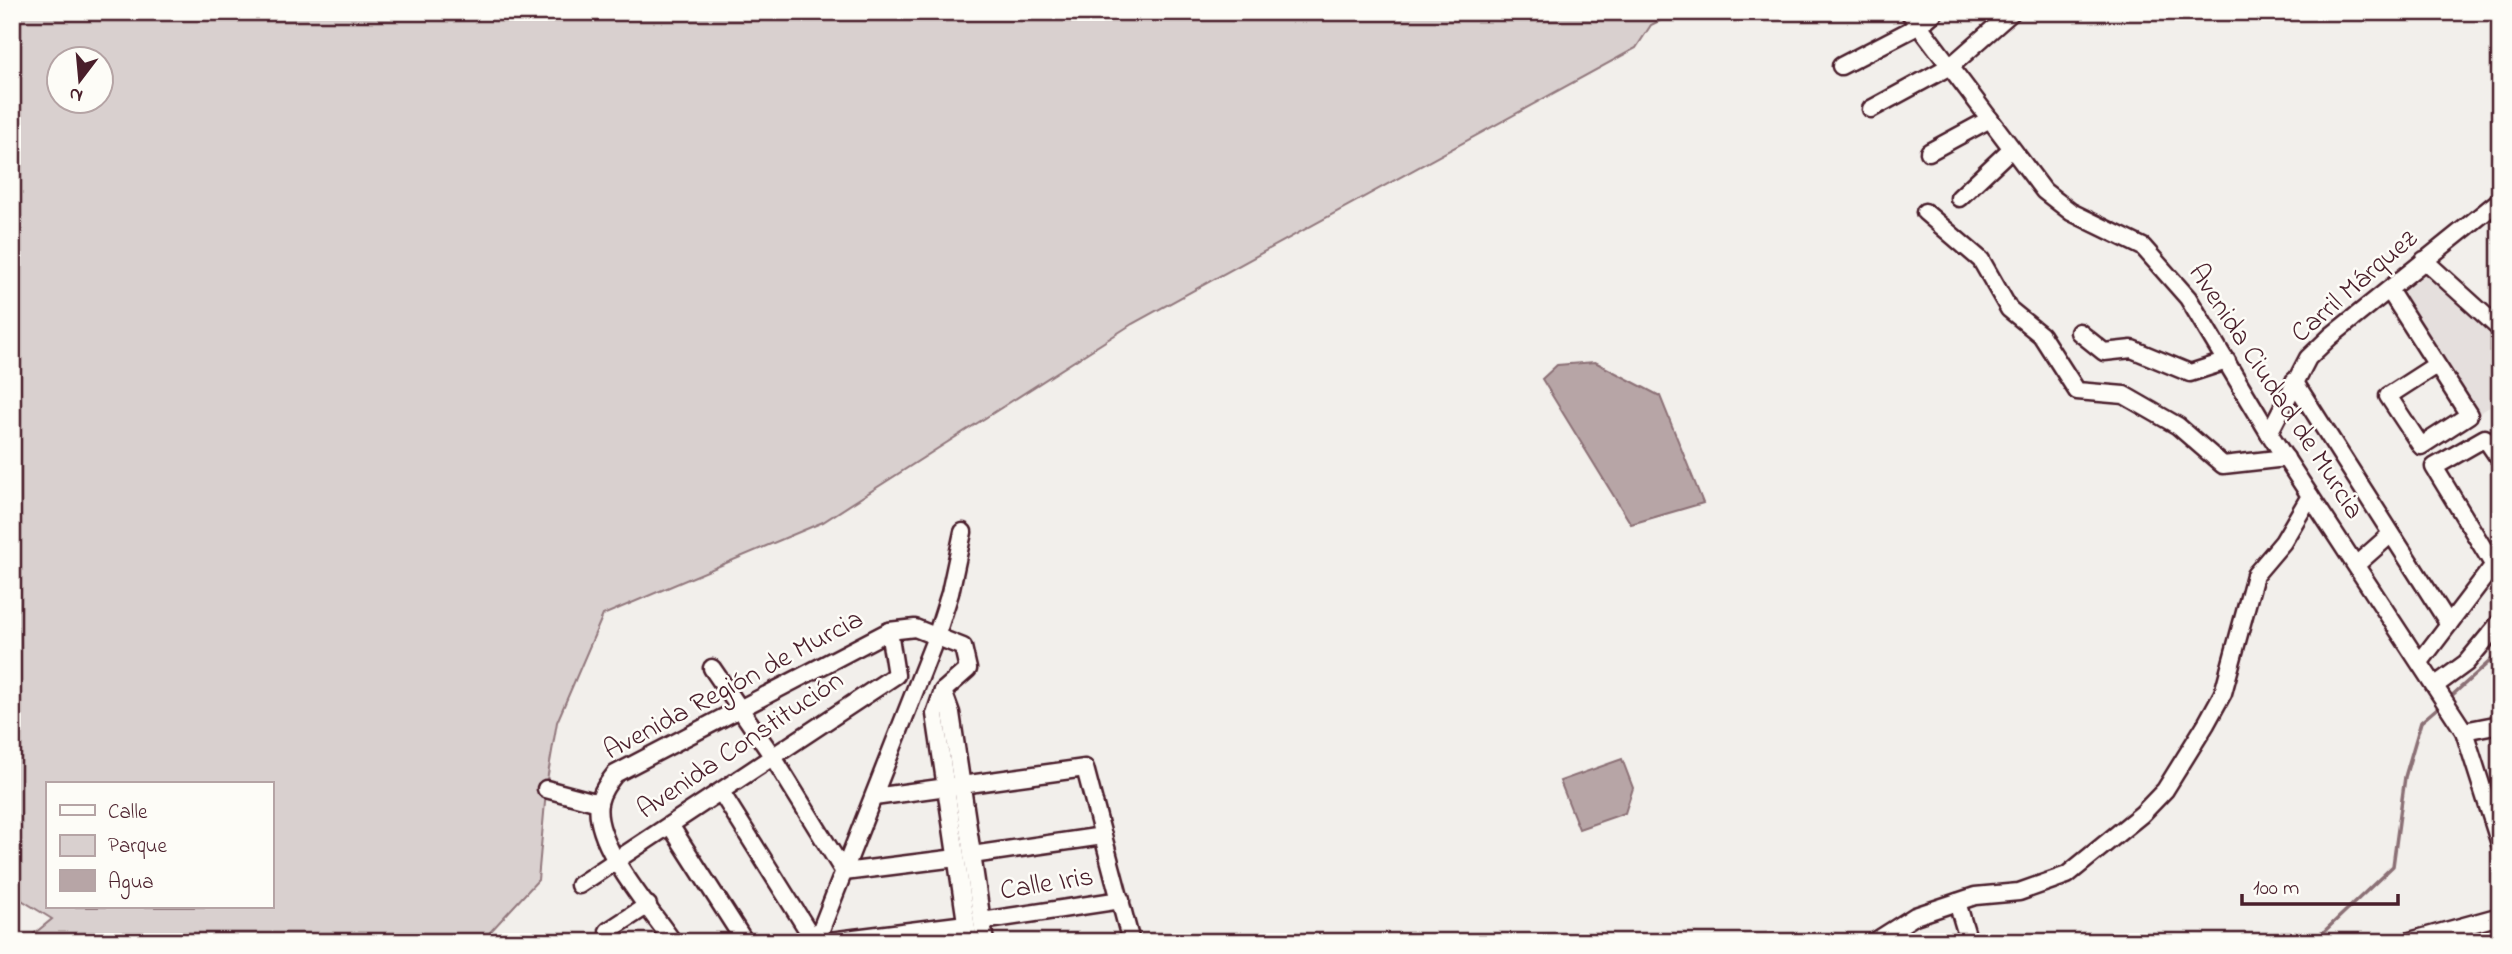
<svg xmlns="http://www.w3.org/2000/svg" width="2512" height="954" viewBox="0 0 2512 954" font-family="'Indie Flower',sans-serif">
<rect width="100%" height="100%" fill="#f2efeb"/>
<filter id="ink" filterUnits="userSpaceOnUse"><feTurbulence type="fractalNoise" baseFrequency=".0143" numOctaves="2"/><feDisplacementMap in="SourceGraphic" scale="14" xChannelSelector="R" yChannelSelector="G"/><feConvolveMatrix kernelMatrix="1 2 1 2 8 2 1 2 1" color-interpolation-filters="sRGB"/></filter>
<g filter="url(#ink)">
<path fill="#e5dfdd" d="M2429,268L2500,334V401L2478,414L2397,290Z"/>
<path fill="#d9d0cf" stroke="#92787d" stroke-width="2" fill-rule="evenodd" d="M12,12H1677L1651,25L1636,48L1132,324L823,522L603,615L557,722L547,780L538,880L481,942H24L52,919L12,894ZM60,60H102V102H60ZM47,784H271V907H47Z"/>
<g fill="#b7a5a6" stroke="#8b6f75" stroke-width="2">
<path d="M1595,362L1660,396L1703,503L1631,524L1542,379L1557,365Z"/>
<path d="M1622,759L1633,788L1625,813L1579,829L1560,781Z"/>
</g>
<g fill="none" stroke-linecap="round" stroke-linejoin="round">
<g stroke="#8b6f75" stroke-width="3.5">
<path d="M2448,699L2500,652"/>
<path d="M2313,942L2393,866L2405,777L2421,722L2442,704"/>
</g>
<defs>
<g id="minor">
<path d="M1909,12L2044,191L2071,212L2143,247L2188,298L2269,433L2464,731L2500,844"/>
<path d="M1841,66L1920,25L1935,12"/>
<path d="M1871,109L1952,65L2012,12"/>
<path d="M1929,152L1990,119"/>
<path d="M1959,198L2011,149"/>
<path d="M1925,212L1981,260L2009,309L2041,335L2077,391L2124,395L2178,426L2223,465L2286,458"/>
<path d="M2424,260L2500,329"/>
<path d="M2389,290L2469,415L2421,446L2388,396L2436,365"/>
<path d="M2079,332L2104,352L2132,349L2190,373L2227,361"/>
<path d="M2294,381L2449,624"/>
<path d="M2269,433L2308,358L2331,336L2500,200"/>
<path d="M2493,564L2434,467L2485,438L2500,460"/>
<path d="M2356,565L2391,534"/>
<path d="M2420,662L2499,558"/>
<path d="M712,668L773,757L844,872L956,858"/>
<path d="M2436,685L2466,663L2500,622"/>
<path d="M943,691L951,713L985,942"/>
<path d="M2464,731L2500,724"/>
<path d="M546,789L599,803"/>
<path d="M721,792L815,942"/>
<path d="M874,797L1085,768L1131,942"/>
<path d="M670,825L745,942"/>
<path d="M972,855L1103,836"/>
<path d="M579,885L896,675L889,631"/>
<path d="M1957,902L1969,942"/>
<path d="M982,921L1121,900"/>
<path d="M608,931L648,905"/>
<path d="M673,942C651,909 592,844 599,803C601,792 608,783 615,774L889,631L915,628L963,647L968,669L943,691L935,714L969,942"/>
<path d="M816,942L936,637L950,593L963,532"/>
<path d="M822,942L966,924"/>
<path d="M1874,942L1915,916L1975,896L2019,892L2067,875L2142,814L2165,790L2206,724L2223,693L2255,575L2283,542L2310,496"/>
<path d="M2406,942L2500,916"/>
</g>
</defs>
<use href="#minor" stroke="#4a1f2b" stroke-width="21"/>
<use href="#minor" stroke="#fdfcf7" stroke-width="16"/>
</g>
</g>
<g text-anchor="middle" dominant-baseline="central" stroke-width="5" stroke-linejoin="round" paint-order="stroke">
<g font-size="28" fill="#4a1f2b" stroke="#fdfcf7">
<text transform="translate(2355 287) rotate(-41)">Carril Márquez</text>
<text transform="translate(2275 392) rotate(57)">Avenida Ciudad de Murcia</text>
<text transform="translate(734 686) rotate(-28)">Avenida Región de Murcia</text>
<text transform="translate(741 746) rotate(-34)">Avenida Constitución</text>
<text transform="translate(1047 885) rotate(-9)">Calle Iris</text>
</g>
</g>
<rect width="2512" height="954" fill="none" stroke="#fdfcf7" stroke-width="42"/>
<rect x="21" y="21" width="2470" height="912" fill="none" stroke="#4a1f2b" stroke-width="2.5" filter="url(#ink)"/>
<rect x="46" y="782" width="228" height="126" fill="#fdfcf7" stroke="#b5a4a5" stroke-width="2"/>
<rect x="60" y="805" width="35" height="10" fill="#fdfcf7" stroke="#b5a4a5" stroke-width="2"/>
<text x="108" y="818" font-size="21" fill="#4a1f2b">Calle</text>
<rect x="60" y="835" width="35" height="21" fill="#d9d0cf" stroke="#b5a4a5" stroke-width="2"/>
<text x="108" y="852" font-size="21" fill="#4a1f2b">Parque</text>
<rect x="60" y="870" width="35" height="21" fill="#b7a5a6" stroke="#b5a4a5" stroke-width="2"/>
<text x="108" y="888" font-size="21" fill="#4a1f2b">Agua</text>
<g transform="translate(80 80) rotate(196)"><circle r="33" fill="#fdfcf7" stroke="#b5a4a5" stroke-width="2"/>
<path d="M0-5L12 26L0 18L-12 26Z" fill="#4a1f2b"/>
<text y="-10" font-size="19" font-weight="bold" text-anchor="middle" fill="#4a1f2b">N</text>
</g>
<path d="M2242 894v10h156v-10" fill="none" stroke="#4a1f2b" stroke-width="3.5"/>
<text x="2253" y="894" font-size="21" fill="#4a1f2b" stroke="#fdfcf7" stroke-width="5" paint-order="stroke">100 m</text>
</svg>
